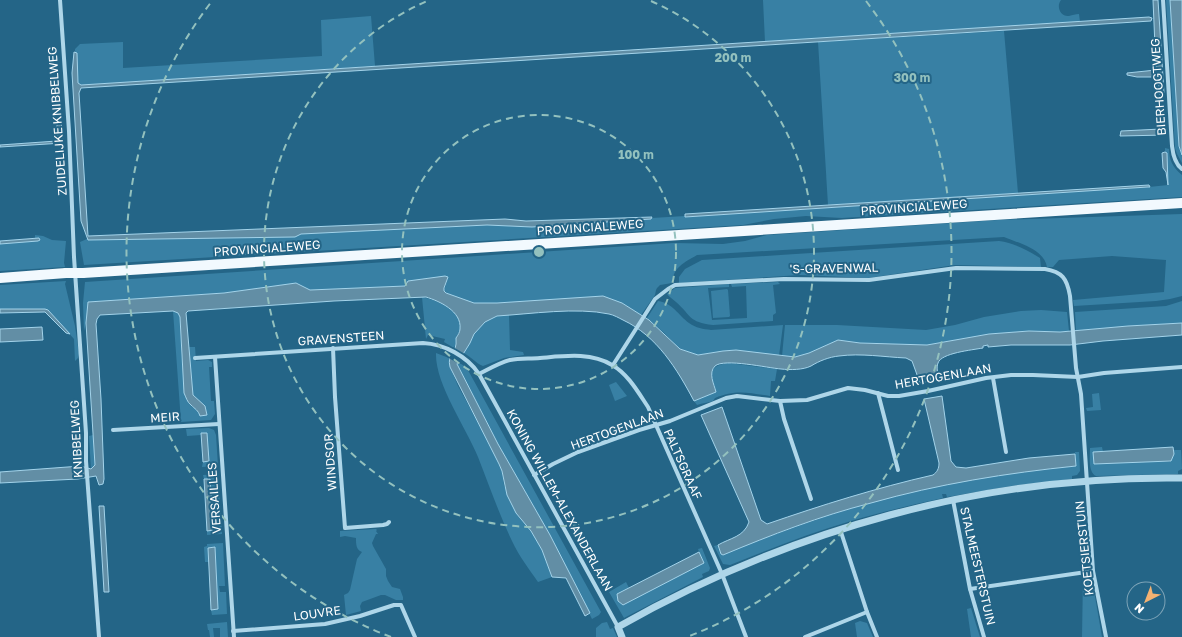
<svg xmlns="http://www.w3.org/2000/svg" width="1182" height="637" viewBox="0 0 1182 637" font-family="'Golos Text',sans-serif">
<rect width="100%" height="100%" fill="#246587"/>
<g fill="#3880a4">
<path d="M763,0H1061C1056,6 1060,17 1069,16C1073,15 1075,14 1079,14L1080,22L765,42Z"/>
<path d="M1166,0H1170L1179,146L1182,155V163L1177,154L1175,148Z"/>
<path d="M371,16L375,66L81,85L78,84L77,53L75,52V49L80,44L123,42V68L322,56L321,20Z"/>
<path d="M1004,31L1018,193L828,205L818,42Z"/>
<path d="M1165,148L1169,149C1169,160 1173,168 1182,175V197L842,218L806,216L774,219L743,225L84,265L80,242L87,239L289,236L301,234L487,225L532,227L651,219L652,218L685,216V217L1149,187L1168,185L1167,153L1165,152Z"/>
<path d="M1182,214V296L1170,299L1156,301L1074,306L1073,300L1164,292L1166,260L1112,256L1059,260L1053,267H1047C1044,249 1018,243 1004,237L697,255C684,263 674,266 672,283L660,285L657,288L656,290L655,295L641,315L622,303H474C466,301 450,296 444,291L448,277L408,281L406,286L310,290L296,283L224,293L89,302L86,323L84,331L83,303L85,282L674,243L723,244L745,241L767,235L998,220Z"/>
<path d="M35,235L43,236L52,240L66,241L64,263L65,267L0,271V244L40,240L39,238L35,239Z"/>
<path d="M999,241C1014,243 1027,250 1040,258L1041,267L955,265L868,278L800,275L679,283V277L685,269L702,260Z"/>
<path d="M66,281L65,284L75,326L79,354L78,358L75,361L74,339L48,310L0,309V285Z"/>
<path d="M778,282L780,284L773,285L776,313L773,315V321L713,325C688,322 692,316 676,302C673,299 669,297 667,294L675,288L729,284V287L708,288L712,320L747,318L746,286L732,287L731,284Z"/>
<path d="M727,289L728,290L730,316L729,317L713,318L711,291Z"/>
<path d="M422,297C437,300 465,311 460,330C459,333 456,336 456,339C455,343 456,344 454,348L444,342L445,339L428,335L426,339Z"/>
<path d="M658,301C673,303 678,315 689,323C696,328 703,329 711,330L783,325L779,356L736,350L723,351L698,355L689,353L680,349L663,332L647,318Z"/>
<path d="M1182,301V323L1128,326L1076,331L1075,312L1166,306Z"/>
<path d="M1041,310L1067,312L1069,331L1060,332L1029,331L989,334L927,345L860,343L838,340L809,353L795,357L782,356L785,325H837L926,330L955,325L984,317L1021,311Z"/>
<path d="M173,311L178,313L180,317L182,361L191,406L199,411L205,406L193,395L189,347H195L196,361L208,360L212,362V367H209L211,401H214L215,414L211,420L181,422Z"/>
<path d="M509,315L510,350L523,352L524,355L504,358L483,366C475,363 471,356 463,353L470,343L474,334L485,322L497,316Z"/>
<path d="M436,353L449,358L450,367L458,386L492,448L502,471L504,485L516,513L531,531L542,550L552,577L538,582C529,569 519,556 512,541C499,514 489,485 478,457C466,427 435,384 436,353Z"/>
<path d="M457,362L463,365L469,372L601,612L599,615L592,619L550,535L498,444L458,366Z"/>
<path d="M728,363L777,369L775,381H771L770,396C749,393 736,389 715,398L713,401C707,403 703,403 697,405L694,401L716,392C711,375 707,366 728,363Z"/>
<path d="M616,382L627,396L615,401L609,385Z"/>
<path d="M1099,393L1101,410L1087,411L1086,408L1093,407L1092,394Z"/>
<path d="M209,428L214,430L216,435L218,466L202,467L203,462L209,461L201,433V435L187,436L186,429Z"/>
<path d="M93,435L95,465L91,469L89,436Z"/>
<path d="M1102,447L1103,452H1093L1161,462H1170L1174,454V450H1181L1182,469L1178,471V474L1096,476C1088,472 1090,457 1090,448Z"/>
<path d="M1075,452H1079L1080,471L1077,475L1072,476V479L1011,486L947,497L946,494H942L943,498C912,505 881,512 851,521C810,533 770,549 730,565L723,564L714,546L718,545L722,555C770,536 819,517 870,503C937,484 1006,473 1076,466Z"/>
<path d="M218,474L222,534L207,535V531L214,530L210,480L204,479L203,475Z"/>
<path d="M376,529L377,530L376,531L378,534H376L372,543L373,546L386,569V576L388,581L392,587L400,589L403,597V600H396L385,595H381L362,602L360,606L361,611L346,615L344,595L348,593L350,590L357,559L362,552C356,550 356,544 356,538L345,536L340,537V531Z"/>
<path d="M223,543L225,586H219L220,592H226L227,614L212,615L211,610L218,609L215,548H208L209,562H205L204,547L207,546V544Z"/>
<path d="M702,548L710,568L709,571L702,574L703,577L624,618L609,592L626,582L629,588L617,594L704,563L698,549Z"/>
<path d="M1083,577L1090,579L1093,585L1102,637H1082Z"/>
<path d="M971,608L980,637H971L967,609Z"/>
<path d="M860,621L867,623L873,637H857L855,623Z"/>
<path d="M227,622L228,637H220V628H213L214,637H210L209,630H208L207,624Z"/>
<path d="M607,622L610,629L613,628L617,637H596V628L602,623Z"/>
</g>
<g fill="#628ea5" stroke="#a3d3ea">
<path d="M1153,0H1158L1164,93L1160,95L1158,77H1137L1127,75V73L1156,70Z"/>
<path d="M1170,0H1182V155L1179,146Z"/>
<path d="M1149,17L1152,18L1151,21L81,88L79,93L88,236L505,219L526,221L652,217L651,219L532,227L487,225L301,234L295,237L88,240L81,221L72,73L74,52L77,53L78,83L81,85Z"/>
<path d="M1161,106L1164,108L1166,135L1120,136L1121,131L1161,129Z"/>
<path d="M57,120H61L63,143L0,147V145L57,141Z"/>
<path d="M1165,152L1167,153L1168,185L1166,172L1163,168L1162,153Z"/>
<path d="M1149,185L1150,187H1148L685,217V214Z"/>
<path d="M39,238L40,240L38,241L0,244V241Z"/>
<path d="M445,276L448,277L444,288V291L446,293L474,303H497L603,296L622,303L649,320L680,349L698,355L723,351L736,350L795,357L809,353L838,340L860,343L927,345L989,334L1029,331L1060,332L1128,326L1182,323V335L1103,341L1070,345H1011L988,347V345L983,346V348C972,350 941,353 938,363C936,368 938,374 939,379L920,383L912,361L906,358C884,357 861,353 839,356C829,357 819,361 811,366C803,370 790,370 781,369C768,368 724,358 715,366C708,373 714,384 716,392L694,401C677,369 657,336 623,320C619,318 614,315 609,314C577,307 530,314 497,316L485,322L474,334L470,343L457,364L498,444L550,535L590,613L585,616L566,578L552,577L542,550L531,531L516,513L507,495L502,471L499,464L450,367C447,354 455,354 456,344C456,342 456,340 456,338C458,335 460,332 460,329C462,311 439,301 426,297L334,301L188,311L186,313L193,395L205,406L207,415L200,416C198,410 195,409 191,405C187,402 186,397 184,393L180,317L178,313L173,311L100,315L97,319L96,324L101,399L104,479L103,484L99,485L96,476L78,479L0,483V472L81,466L91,469L95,465L86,323L88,302L224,293L296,283L310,290L405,286L408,281Z"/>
<path d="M0,309H45L48,310L70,334L66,333L45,312L0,313Z"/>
<path d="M42,327L43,340L0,342V329Z"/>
<path d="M942,396L951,461L956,467L966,468L1029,458L1075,454L1076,466C1007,473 938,484 871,503C820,516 771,535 723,555L721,554L718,545C730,538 744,537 749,522L701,415L722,407L761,520L767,524C822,505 876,488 933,475C937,472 939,469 939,463L924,399Z"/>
<path d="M201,433H207L209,461L203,462Z"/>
<path d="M1173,447L1174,454L1171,461L1094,464L1093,452Z"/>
<path d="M204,479H210L214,530L207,531Z"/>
<path d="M99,506H104L109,592H104Z"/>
<path d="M215,547L218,609L211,610L208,548Z"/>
<path d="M699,552L704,563L623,605L618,601L617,594Z"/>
</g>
<path fill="#246587" d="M453,347L465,354L459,364L447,357Z"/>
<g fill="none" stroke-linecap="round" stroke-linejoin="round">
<g stroke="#aed6e9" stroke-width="4">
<path d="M60,0L69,131L74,257L86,433V461L99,637"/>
<path d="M1163,0L1172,146C1173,155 1175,164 1182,169"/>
<path d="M333,348L335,397L345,528L383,525L387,524L389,522"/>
<path d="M215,357L234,637"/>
<path d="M195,358L423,343C444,344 467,356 479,374L618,627"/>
<path d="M613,365L655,299L668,289L675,285L784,279L869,280L956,268L1045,269C1062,272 1067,278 1070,296L1076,368L1081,394L1093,571L1106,637"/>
<path d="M479,374C489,369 499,363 510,360C520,358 530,359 540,358C564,356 591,352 612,365C628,374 638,392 648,407L722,574L746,637"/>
<path d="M993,378L1006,452"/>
<path d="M878,393L898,470"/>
<path d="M780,401L784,419L811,499"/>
<path d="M113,430L219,424"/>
<path d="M534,475L553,464L578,452L639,430L670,421L726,398L737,396L780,401L807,400L848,388L865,390L888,396H899L928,391L986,378L1011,375H1033L1078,377L1104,373L1182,367"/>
<path d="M953,500L970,589L984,637"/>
<path d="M840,529L867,612L877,637"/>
<path d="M970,589L1093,571"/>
<path d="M233,631L325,624L360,616L394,605H401L415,637"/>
<path d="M805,637L867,612"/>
</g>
<path stroke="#aed6e9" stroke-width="7" d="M622,637L618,627C789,530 984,475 1182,478"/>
<g stroke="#f2f9fe" stroke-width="10">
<path d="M83,273L1182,203"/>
<path d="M0,278L66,273"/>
</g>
<path stroke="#f2f9fe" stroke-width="10" d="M66,273H83"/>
</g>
<g fill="none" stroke="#93c1be" stroke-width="2" stroke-dasharray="7 5">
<circle cx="539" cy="252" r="137"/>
<path d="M651 1A275 275 0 1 1 427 1"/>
<path d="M391 637A412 412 0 0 1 212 1M866 1A412 412 0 0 1 687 637"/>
</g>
<g text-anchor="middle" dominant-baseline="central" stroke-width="4" stroke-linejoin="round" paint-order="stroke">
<g font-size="12" fill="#fff" stroke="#246587">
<text transform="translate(1158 87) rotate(-94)">BIERHOOGTWEG</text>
<text transform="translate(57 121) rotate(-94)">ZUIDELIJKE KNIBBELWEG</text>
<text transform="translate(914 207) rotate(-4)">PROVINCIALEWEG</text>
<text transform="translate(590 227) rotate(-4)">PROVINCIALEWEG</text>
<text transform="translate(267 248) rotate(-4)">PROVINCIALEWEG</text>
<text transform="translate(834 268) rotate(-1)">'S-GRAVENWAL</text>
<text transform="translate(341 338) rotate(-4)">GRAVENSTEEN</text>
<text transform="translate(943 376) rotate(-10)">HERTOGENLAAN</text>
<text transform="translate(165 417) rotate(-4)">MEIR</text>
<text transform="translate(617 429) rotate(-20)">HERTOGENLAAN</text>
<text transform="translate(76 439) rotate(-93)">KNIBBELWEG</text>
<text transform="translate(330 462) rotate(-94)">WINDSOR</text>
<text transform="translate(683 464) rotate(66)">PALTSGRAAF</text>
<text transform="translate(214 498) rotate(-94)">VERSAILLES</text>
<text transform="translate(560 500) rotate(61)">KONING WILLEM-ALEXANDERLAAN</text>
<text transform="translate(1084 548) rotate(-96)">KOETSIERSTUIN</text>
<text transform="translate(978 566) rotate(77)">STALMEESTERSTUIN</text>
<text transform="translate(317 613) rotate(-8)">LOUVRE</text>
</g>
</g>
<circle cx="539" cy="252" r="6" fill="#93c1be" stroke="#246587" stroke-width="2"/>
<g font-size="12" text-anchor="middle" font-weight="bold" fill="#93c1be" stroke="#246587" stroke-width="4" stroke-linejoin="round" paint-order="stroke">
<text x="733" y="62">200 m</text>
<text x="912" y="82">300 m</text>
<text x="636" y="159">100 m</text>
</g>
<g transform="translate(1146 601) rotate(222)"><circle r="19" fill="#246587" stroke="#7ca3b7"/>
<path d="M0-3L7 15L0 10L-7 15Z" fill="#f4b272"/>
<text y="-6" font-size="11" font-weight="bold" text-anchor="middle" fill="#ffffff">N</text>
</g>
</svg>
